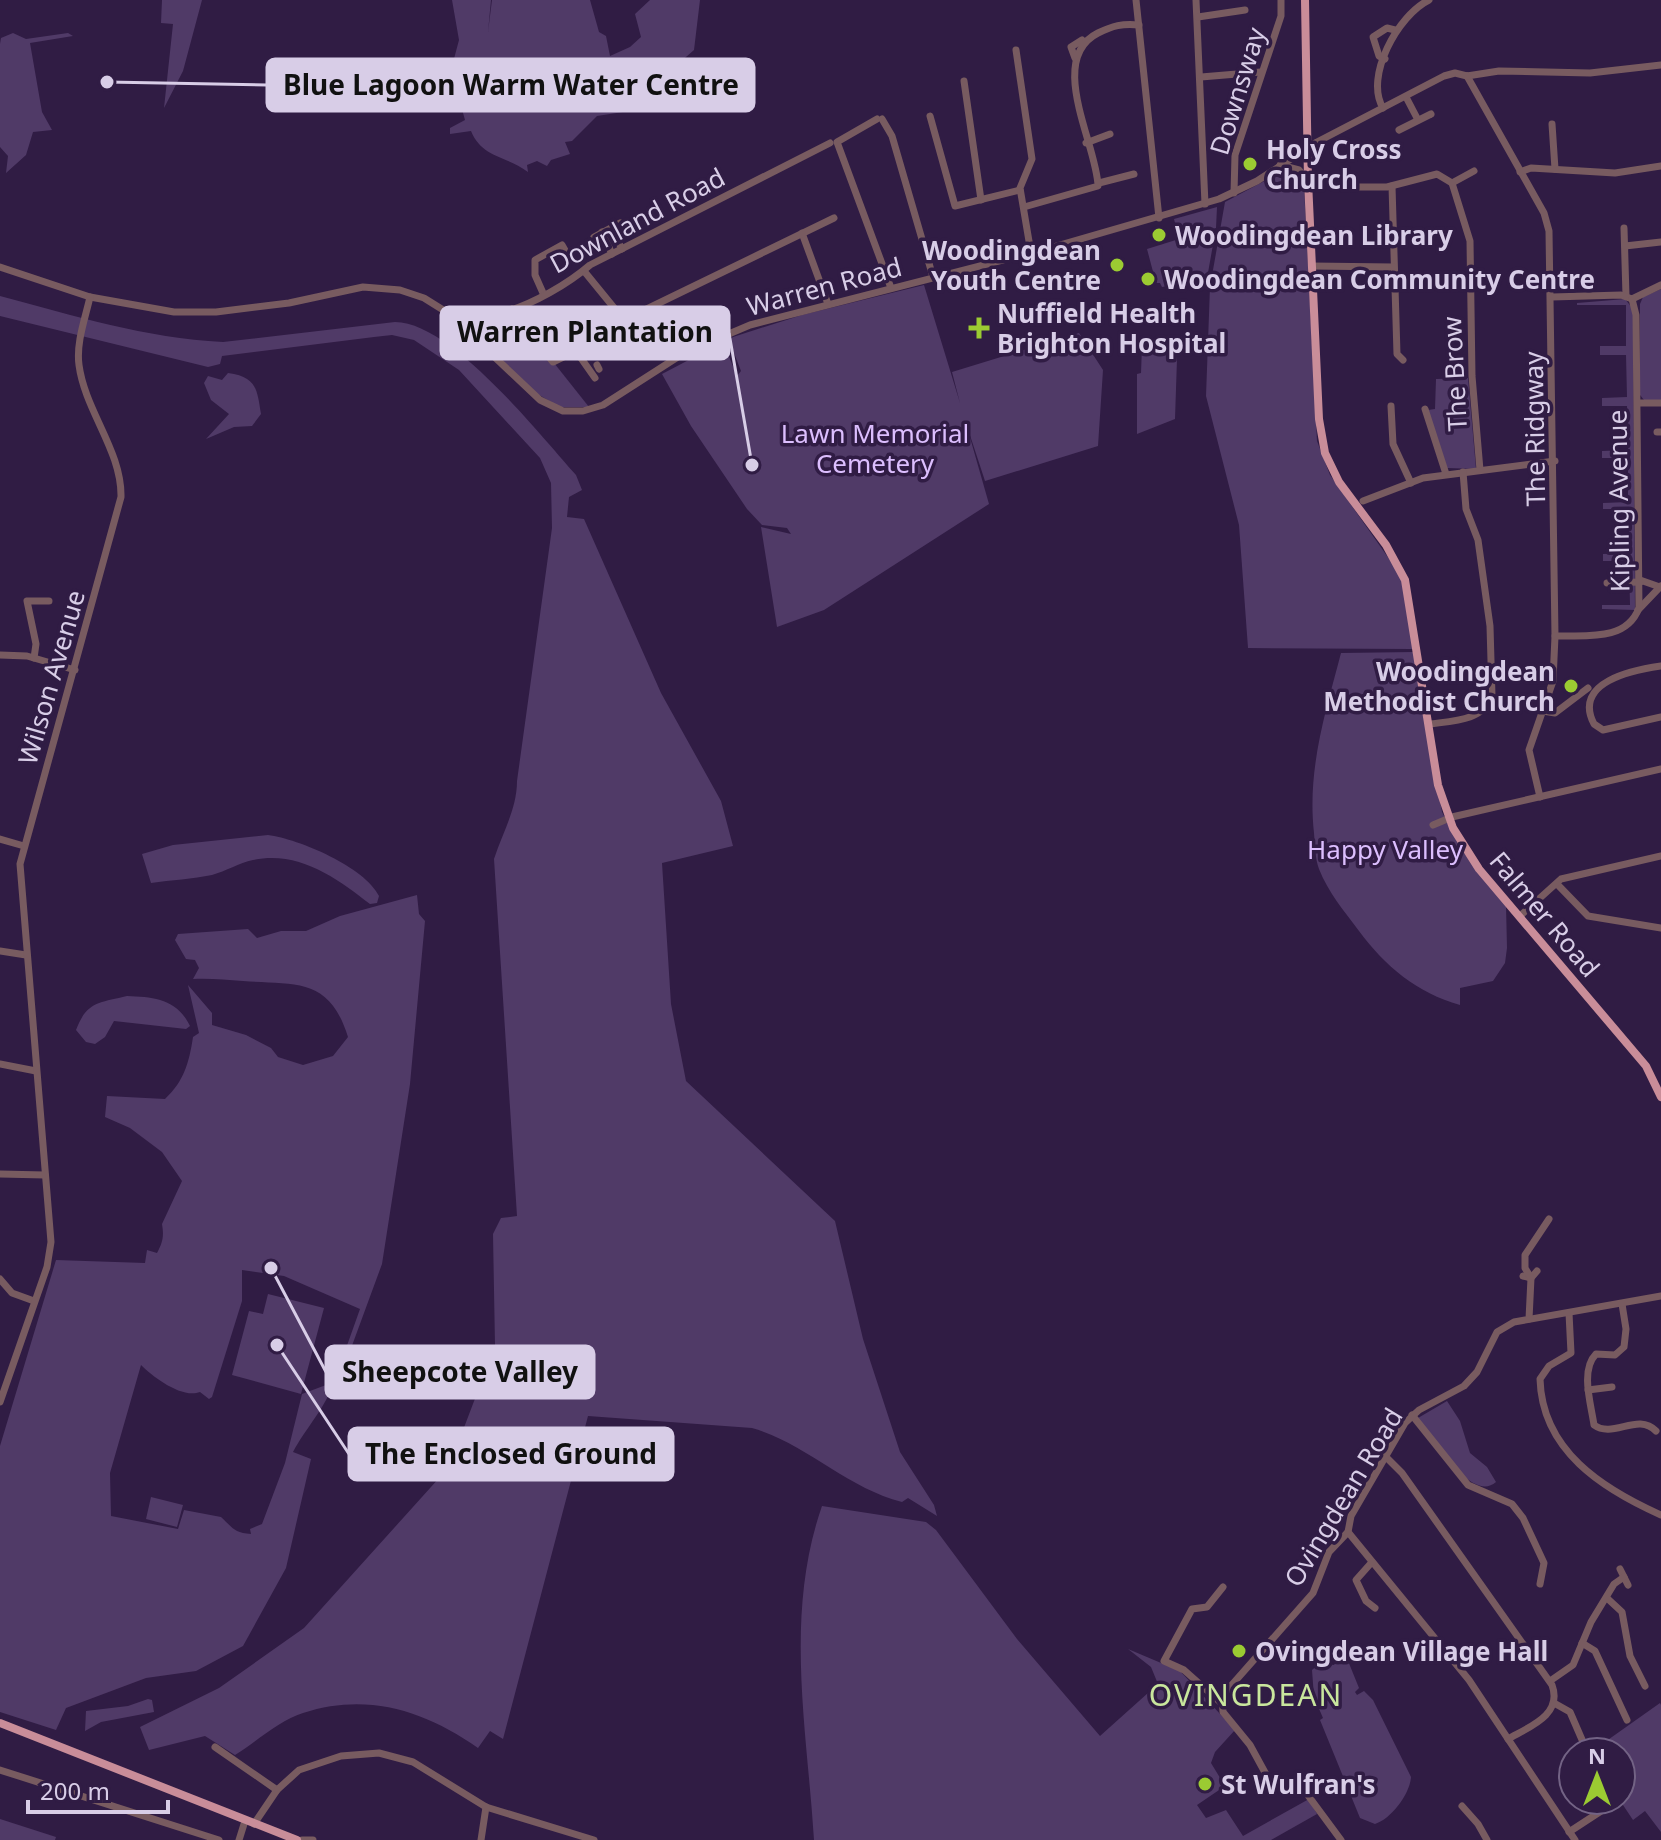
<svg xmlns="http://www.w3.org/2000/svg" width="1661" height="1840" viewBox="0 0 1661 1840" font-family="'Noto Sans',sans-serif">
<rect width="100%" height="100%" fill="#301c44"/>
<g fill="#503a67" fill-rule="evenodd">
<path d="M162,0H202L183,71L164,108L173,24L161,23Z"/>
<path d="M452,0H491L488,32L492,0H590L599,32L606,36L610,56L630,47L641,37L635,14L650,0H700L694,50L623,112L597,116L572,141L565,142L570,154L551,160L547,166L537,161L527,165L528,172C507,156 482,158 471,131L450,134V128L465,120L451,70L459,40Z"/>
<path d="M13,33L26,39L68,33L73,36L30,43L42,112L52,130L33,132L26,155L6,173L8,156L0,147V44L1,38Z"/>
<path d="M1283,171L1297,173L1304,187L1317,441L1330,475L1399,573L1405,589L1413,649L1248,648L1239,525L1206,396L1210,287L1225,202Z"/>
<path d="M1217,207L1216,228L1199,232L1201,242L1214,239L1206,284L1198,281L1162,287L1160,283H1156L1147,249L1179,239L1174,219Z"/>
<path d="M924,285L960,403L952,372L1079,333L1103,370L1098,446L985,481L965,420L989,504L824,610L777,627L761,527L791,534L787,528L762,525L747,509L691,426L662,374L723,342L737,376L741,371L729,340L733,337L802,315Z"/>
<path d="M1661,289V400H1644L1640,395V304L1643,297Z"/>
<path d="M0,296C75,316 145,338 223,342L395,322C451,322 539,434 576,475L582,490L569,497L567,517L584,519L661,693L721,801L733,846L662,863L671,1004L686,1081L835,1221L863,1339L900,1452L934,1505L937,1516L908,1498L902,1502C847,1488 805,1443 752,1428L588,1416L503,1739L490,1731L478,1748C425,1711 368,1692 303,1713C280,1720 256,1742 235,1755L205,1736L149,1750L140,1727L219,1688L304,1628L449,1467L495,1346L493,1234L501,1218L517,1216L494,859C503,831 517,809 517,781L552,528L551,483L540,458L459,370L414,340L392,335L374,337L222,356L220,364L208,367L0,316Z"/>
<path d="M1625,299L1633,309L1635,610L1602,609V605H1630L1629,561H1603V554L1629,553V509H1603V503L1628,502V458H1602V451L1628,450L1627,406H1602V398L1627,397L1626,355H1600V346H1626V305H1577V303Z"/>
<path d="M512,310L589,407H560L534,392L466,323Z"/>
<path d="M1170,338L1177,359L1175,419L1137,434V374L1141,373L1142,346Z"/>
<path d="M228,373C256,377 257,388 261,414L252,426L234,427L206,439L229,414L211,400L204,383L208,376L222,380Z"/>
<path d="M1468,378L1476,469L1447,468L1428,410L1435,409L1436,379Z"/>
<path d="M1414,652L1442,812L1461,849L1506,905L1507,948L1505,963L1493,981L1460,988V1005C1417,993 1385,966 1359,931C1344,911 1328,892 1319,869C1315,858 1315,845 1314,833C1307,770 1325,714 1341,653Z"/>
<path d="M268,835C299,839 365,867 379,896L377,903L370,904C337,878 298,850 253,860C239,863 226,871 212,875C193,879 171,880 151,883L142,854L173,845Z"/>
<path d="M417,895L419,914L425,921L410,1084L382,1264L339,1381L333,1383C327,1406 305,1429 293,1452L311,1459L286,1568L243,1646L196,1671L146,1678L66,1708L56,1730L0,1712V1446L56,1260L145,1263L147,1250L157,1253C163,1242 164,1236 162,1224L182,1181L162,1152L130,1128L105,1117L107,1096L165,1099C184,1081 189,1063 193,1037L199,1033L188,985L212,1013V1025L246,1035L271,1048L278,1057L303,1065L333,1056L348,1037C329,976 295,985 243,981C226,980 210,978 193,979L199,968L195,960L186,959L175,940L178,934L248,929L257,938L281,931H306L340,916ZM242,1270L284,1276L360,1309L334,1382L302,1394L285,1463L262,1524L250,1529L251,1534C234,1533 232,1527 221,1517L184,1510L178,1529L111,1516L110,1473L141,1365C153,1377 182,1399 200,1392L209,1399L212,1397L242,1301Z"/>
<path d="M127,996C154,997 177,999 190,1026L186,1029L114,1021L105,1037L95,1044L86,1042L76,1030C87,1001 99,1003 127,996Z"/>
<path d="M268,1294L324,1308L301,1394L232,1375L249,1311L263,1314Z"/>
<path d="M1447,1401L1460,1421L1470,1453L1487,1467L1496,1482C1471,1504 1433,1437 1418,1418Z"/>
<path d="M151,1497L183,1505L177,1527L146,1519Z"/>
<path d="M822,1506L926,1522L936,1530L1017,1639L1100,1736L1158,1684L1151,1667L1128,1649L1180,1671L1235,1730L1215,1752L1211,1763L1225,1786L1197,1805L1206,1818L1226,1810L1243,1836L1309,1799L1317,1814L1271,1840H814C807,1728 784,1615 822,1506Z"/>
<path d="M1344,1651L1359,1688L1355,1692L1357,1695L1364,1691L1373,1700L1411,1777C1410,1794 1391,1819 1375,1824L1360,1818L1320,1720L1323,1718L1314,1697L1312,1670L1320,1663L1334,1665Z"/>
<path d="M148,1699L152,1700L154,1712L101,1722L85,1731L86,1711L128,1706Z"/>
<path d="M1660,1703L1661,1705V1832L1645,1811L1633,1820L1621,1802V1752H1598L1595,1749Z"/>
<path d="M0,1819L56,1837L55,1840H0Z"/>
</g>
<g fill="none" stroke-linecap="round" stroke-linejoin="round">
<g stroke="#785b60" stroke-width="7">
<path d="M1136,0L1159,218"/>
<path d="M1196,0L1205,204"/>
<path d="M1198,17L1245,10"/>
<path d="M1016,50L1032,159L1020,188L1031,253"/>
<path d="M1075,58L1071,47L1082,40"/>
<path d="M1385,59L1379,56L1373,37L1387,28L1395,30"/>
<path d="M1467,76L1544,213L1549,231L1555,636L1553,681L1529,750L1540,797"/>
<path d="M1467,76L1499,71L1590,73L1661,65"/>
<path d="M1201,77L1261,72"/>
<path d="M964,81L981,200"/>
<path d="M1406,97L1418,120"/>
<path d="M1383,108C1364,77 1398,15 1429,0"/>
<path d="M930,116L955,206L1020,190"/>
<path d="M877,119L837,142L891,288"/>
<path d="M882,119L892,136L933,277"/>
<path d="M1552,124L1555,169"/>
<path d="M1399,130L1431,114"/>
<path d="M1086,143L1110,134"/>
<path d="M1280,165L1299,170L1308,181"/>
<path d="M1520,172L1531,168L1615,173L1661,166"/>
<path d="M1099,183L1134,174"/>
<path d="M1452,183L1474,171"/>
<path d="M1392,186L1397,354L1403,360"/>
<path d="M1353,187H1387L1437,174L1452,183L1470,241L1472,376L1480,470"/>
<path d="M1234,193L1235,155L1281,16V0"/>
<path d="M1024,207L1098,186C1097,145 1046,59 1098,33C1112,26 1123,23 1139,25"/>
<path d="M611,228L622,249"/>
<path d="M1624,228L1626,296"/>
<path d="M602,232L612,254"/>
<path d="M802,233L828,304"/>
<path d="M594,237L620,223"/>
<path d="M1625,246L1661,242"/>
<path d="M1312,266L1393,267"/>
<path d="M0,267L90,297L174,312H216L289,303L363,287L400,290L424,298L448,313L540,400L563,411H583L603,405L684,353L750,325L1046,249L1219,199L1257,181L1317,142L1444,76L1455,73L1467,76"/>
<path d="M584,271L624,320"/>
<path d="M543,293L535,275V260L562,245L566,252"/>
<path d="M1552,297L1621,295L1632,299"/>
<path d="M1632,299L1661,285"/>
<path d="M512,309L553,362L625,327L624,320"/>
<path d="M624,320L834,218"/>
<path d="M462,326C474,316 490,317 505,312C533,304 568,284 590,265L830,143"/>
<path d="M576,351L595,378"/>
<path d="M597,365L599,369"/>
<path d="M1638,403H1661"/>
<path d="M1391,406L1393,444L1411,483"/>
<path d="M1425,409L1446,474"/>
<path d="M1657,432H1661"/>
<path d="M1363,501L1423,478L1555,461"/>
<path d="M1640,580L1660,587"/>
<path d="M1607,583L1640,582"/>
<path d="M1638,610L1661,586"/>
<path d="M1555,636C1586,635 1626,642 1639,608L1636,315L1632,299"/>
<path d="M0,655L27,656L75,670"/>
<path d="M34,658L36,644L27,601H49"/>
<path d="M1661,666C1633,670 1572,682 1594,724L1603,730L1661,717"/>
<path d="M1543,711L1555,713L1588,688"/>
<path d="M1430,724C1451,721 1484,721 1492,696L1490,626L1478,540L1466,509L1463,472"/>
<path d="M1433,825L1452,817L1661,769"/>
<path d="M0,839L24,846"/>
<path d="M1557,884L1588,916L1661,928"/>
<path d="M1520,916L1561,879L1661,856"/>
<path d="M0,951L26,955"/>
<path d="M0,1064L36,1071"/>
<path d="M0,1174L45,1175"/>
<path d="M1523,1276L1531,1278L1537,1271"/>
<path d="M0,1279L12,1293L34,1301"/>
<path d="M1622,1304L1626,1329L1624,1347L1615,1355L1596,1354C1580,1370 1591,1404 1594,1425C1613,1439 1638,1412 1656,1431"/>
<path d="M1569,1313L1571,1353L1549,1366L1540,1379C1542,1451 1603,1489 1661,1515"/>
<path d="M1529,1319L1531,1278L1525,1268V1255L1549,1219"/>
<path d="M1588,1390L1612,1387"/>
<path d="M0,1402L47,1267L51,1242L20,864L121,497C122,451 85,411 79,365C76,343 85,319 90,297"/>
<path d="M1412,1415L1468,1485L1512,1504L1523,1518L1544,1563L1540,1584"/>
<path d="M1385,1456L1402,1473L1552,1685C1563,1715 1529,1727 1508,1739"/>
<path d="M1348,1532L1469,1680L1575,1840"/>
<path d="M1372,1562L1356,1580L1366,1601L1375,1608"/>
<path d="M1620,1569L1628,1585"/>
<path d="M1608,1599L1622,1612L1630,1656L1645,1686"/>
<path d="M1582,1643L1595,1651L1627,1720"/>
<path d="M1550,1681L1573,1665L1591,1622L1614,1584L1624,1577"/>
<path d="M1220,1702L1184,1670L1164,1661L1192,1609L1207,1607L1223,1587"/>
<path d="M1554,1703L1570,1712L1583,1742"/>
<path d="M215,1747L277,1790"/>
<path d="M0,1770L219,1840"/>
<path d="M1462,1806L1478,1824L1487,1840"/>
<path d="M254,1824L277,1790L299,1770L341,1756L379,1753L413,1762L486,1807L594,1840"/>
<path d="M1569,1832L1618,1800"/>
<path d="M239,1840L245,1821"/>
<path d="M302,1840H313"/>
<path d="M481,1840L486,1807"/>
<path d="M1341,1840L1304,1790L1268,1778L1250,1745L1223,1712L1222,1696L1313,1593L1329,1552L1348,1532L1351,1516L1405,1423L1419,1410L1464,1386L1477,1372L1497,1332L1514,1322L1661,1296"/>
</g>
<g stroke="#c98d99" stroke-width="8">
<path d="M1305,0L1308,181L1319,419L1325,453L1339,482L1386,545L1405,580L1438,785L1453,828L1479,869L1646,1066L1661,1097"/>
<path d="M0,1723L297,1840"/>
</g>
</g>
<g fill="#9bcb32" stroke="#301c44" stroke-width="3">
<circle cx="1250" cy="164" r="8"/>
<circle cx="1159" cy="235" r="8"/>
<circle cx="1117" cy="265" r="8"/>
<circle cx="1148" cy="279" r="8"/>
<path d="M975 316h8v8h8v8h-8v8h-8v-8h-8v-8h8z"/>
<circle cx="1571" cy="686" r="8"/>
<circle cx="1239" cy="1651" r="8"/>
<circle cx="1205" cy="1784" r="8"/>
</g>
<g text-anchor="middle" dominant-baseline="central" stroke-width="7" stroke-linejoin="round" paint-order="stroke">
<g font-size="26" fill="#d8cde7" stroke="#301c44">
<text transform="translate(1237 91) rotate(-73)">Downsway</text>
<text transform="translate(637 220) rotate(-28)">Downland Road</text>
<text transform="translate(824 286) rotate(-15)">Warren Road</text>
<text transform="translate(1454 374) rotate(-93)">The Brow</text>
<text transform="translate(1534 429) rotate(-91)">The Ridgway</text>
<text transform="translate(1618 501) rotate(-91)">Kipling Avenue</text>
<text transform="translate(51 677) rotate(-74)">Wilson Avenue</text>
<text transform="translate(1545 914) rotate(50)">Falmer Road</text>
<text transform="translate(1343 1497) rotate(-59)">Ovingdean Road</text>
</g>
<g font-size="26" font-weight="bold" fill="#d8cde7" stroke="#301c44" text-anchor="start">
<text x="1266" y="149">Holy Cross<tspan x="1266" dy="30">Church</tspan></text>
<text x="1175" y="235">Woodingdean Library</text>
<text x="1101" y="250" text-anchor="end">Woodingdean<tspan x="1101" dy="30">Youth Centre</tspan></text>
<text x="1164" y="279">Woodingdean Community Centre</text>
<text x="997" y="313">Nuffield Health<tspan x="997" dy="30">Brighton Hospital</tspan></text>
<text x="1555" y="671" text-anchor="end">Woodingdean<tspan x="1555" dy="30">Methodist Church</tspan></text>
<text x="1255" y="1651">Ovingdean Village Hall</text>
<text x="1221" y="1784">St Wulfran's</text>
</g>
<g font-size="26" fill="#dcbefe" stroke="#301c44">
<text x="875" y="433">Lawn Memorial<tspan x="875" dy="30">Cemetery</tspan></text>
<text x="1385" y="849">Happy Valley</text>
</g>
<g font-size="30" letter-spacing="2" fill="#c9e69d" stroke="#301c44">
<text x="1246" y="1694">OVINGDEAN</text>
</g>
</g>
<path fill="none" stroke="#d8cde7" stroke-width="3" d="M107 82L267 85M752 465L729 333M271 1268L326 1372M277 1345L349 1454"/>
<g fill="#d8cde7" stroke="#301c44" stroke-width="3">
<circle cx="107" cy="82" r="8"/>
<circle cx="752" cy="465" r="8"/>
<circle cx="271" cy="1268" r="8"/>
<circle cx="277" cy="1345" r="8"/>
</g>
<g fill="#d8cde7" stroke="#d8cde7" stroke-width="3">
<rect x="267" y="59" width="487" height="52" rx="8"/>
<rect x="441" y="307" width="288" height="52" rx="8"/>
<rect x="326" y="1346" width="268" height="52" rx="8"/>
<rect x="349" y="1428" width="324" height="52" rx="8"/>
</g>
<g font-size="28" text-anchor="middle" font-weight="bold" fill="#111">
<text x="511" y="95">Blue Lagoon Warm Water Centre</text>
<text x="585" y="342">Warren Plantation</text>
<text x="460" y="1382">Sheepcote Valley</text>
<text x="511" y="1464">The Enclosed Ground</text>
</g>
<g transform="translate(1597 1776)"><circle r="38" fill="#301c44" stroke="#736385" stroke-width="2"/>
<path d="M0-6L14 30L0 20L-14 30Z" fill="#9bcb32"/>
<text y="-12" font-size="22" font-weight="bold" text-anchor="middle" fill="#d8cde7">N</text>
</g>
<path d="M28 1800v12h140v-12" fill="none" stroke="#d8cde7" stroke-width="4"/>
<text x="40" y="1800" font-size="24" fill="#d8cde7" stroke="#301c44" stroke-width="6" paint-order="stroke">200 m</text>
</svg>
